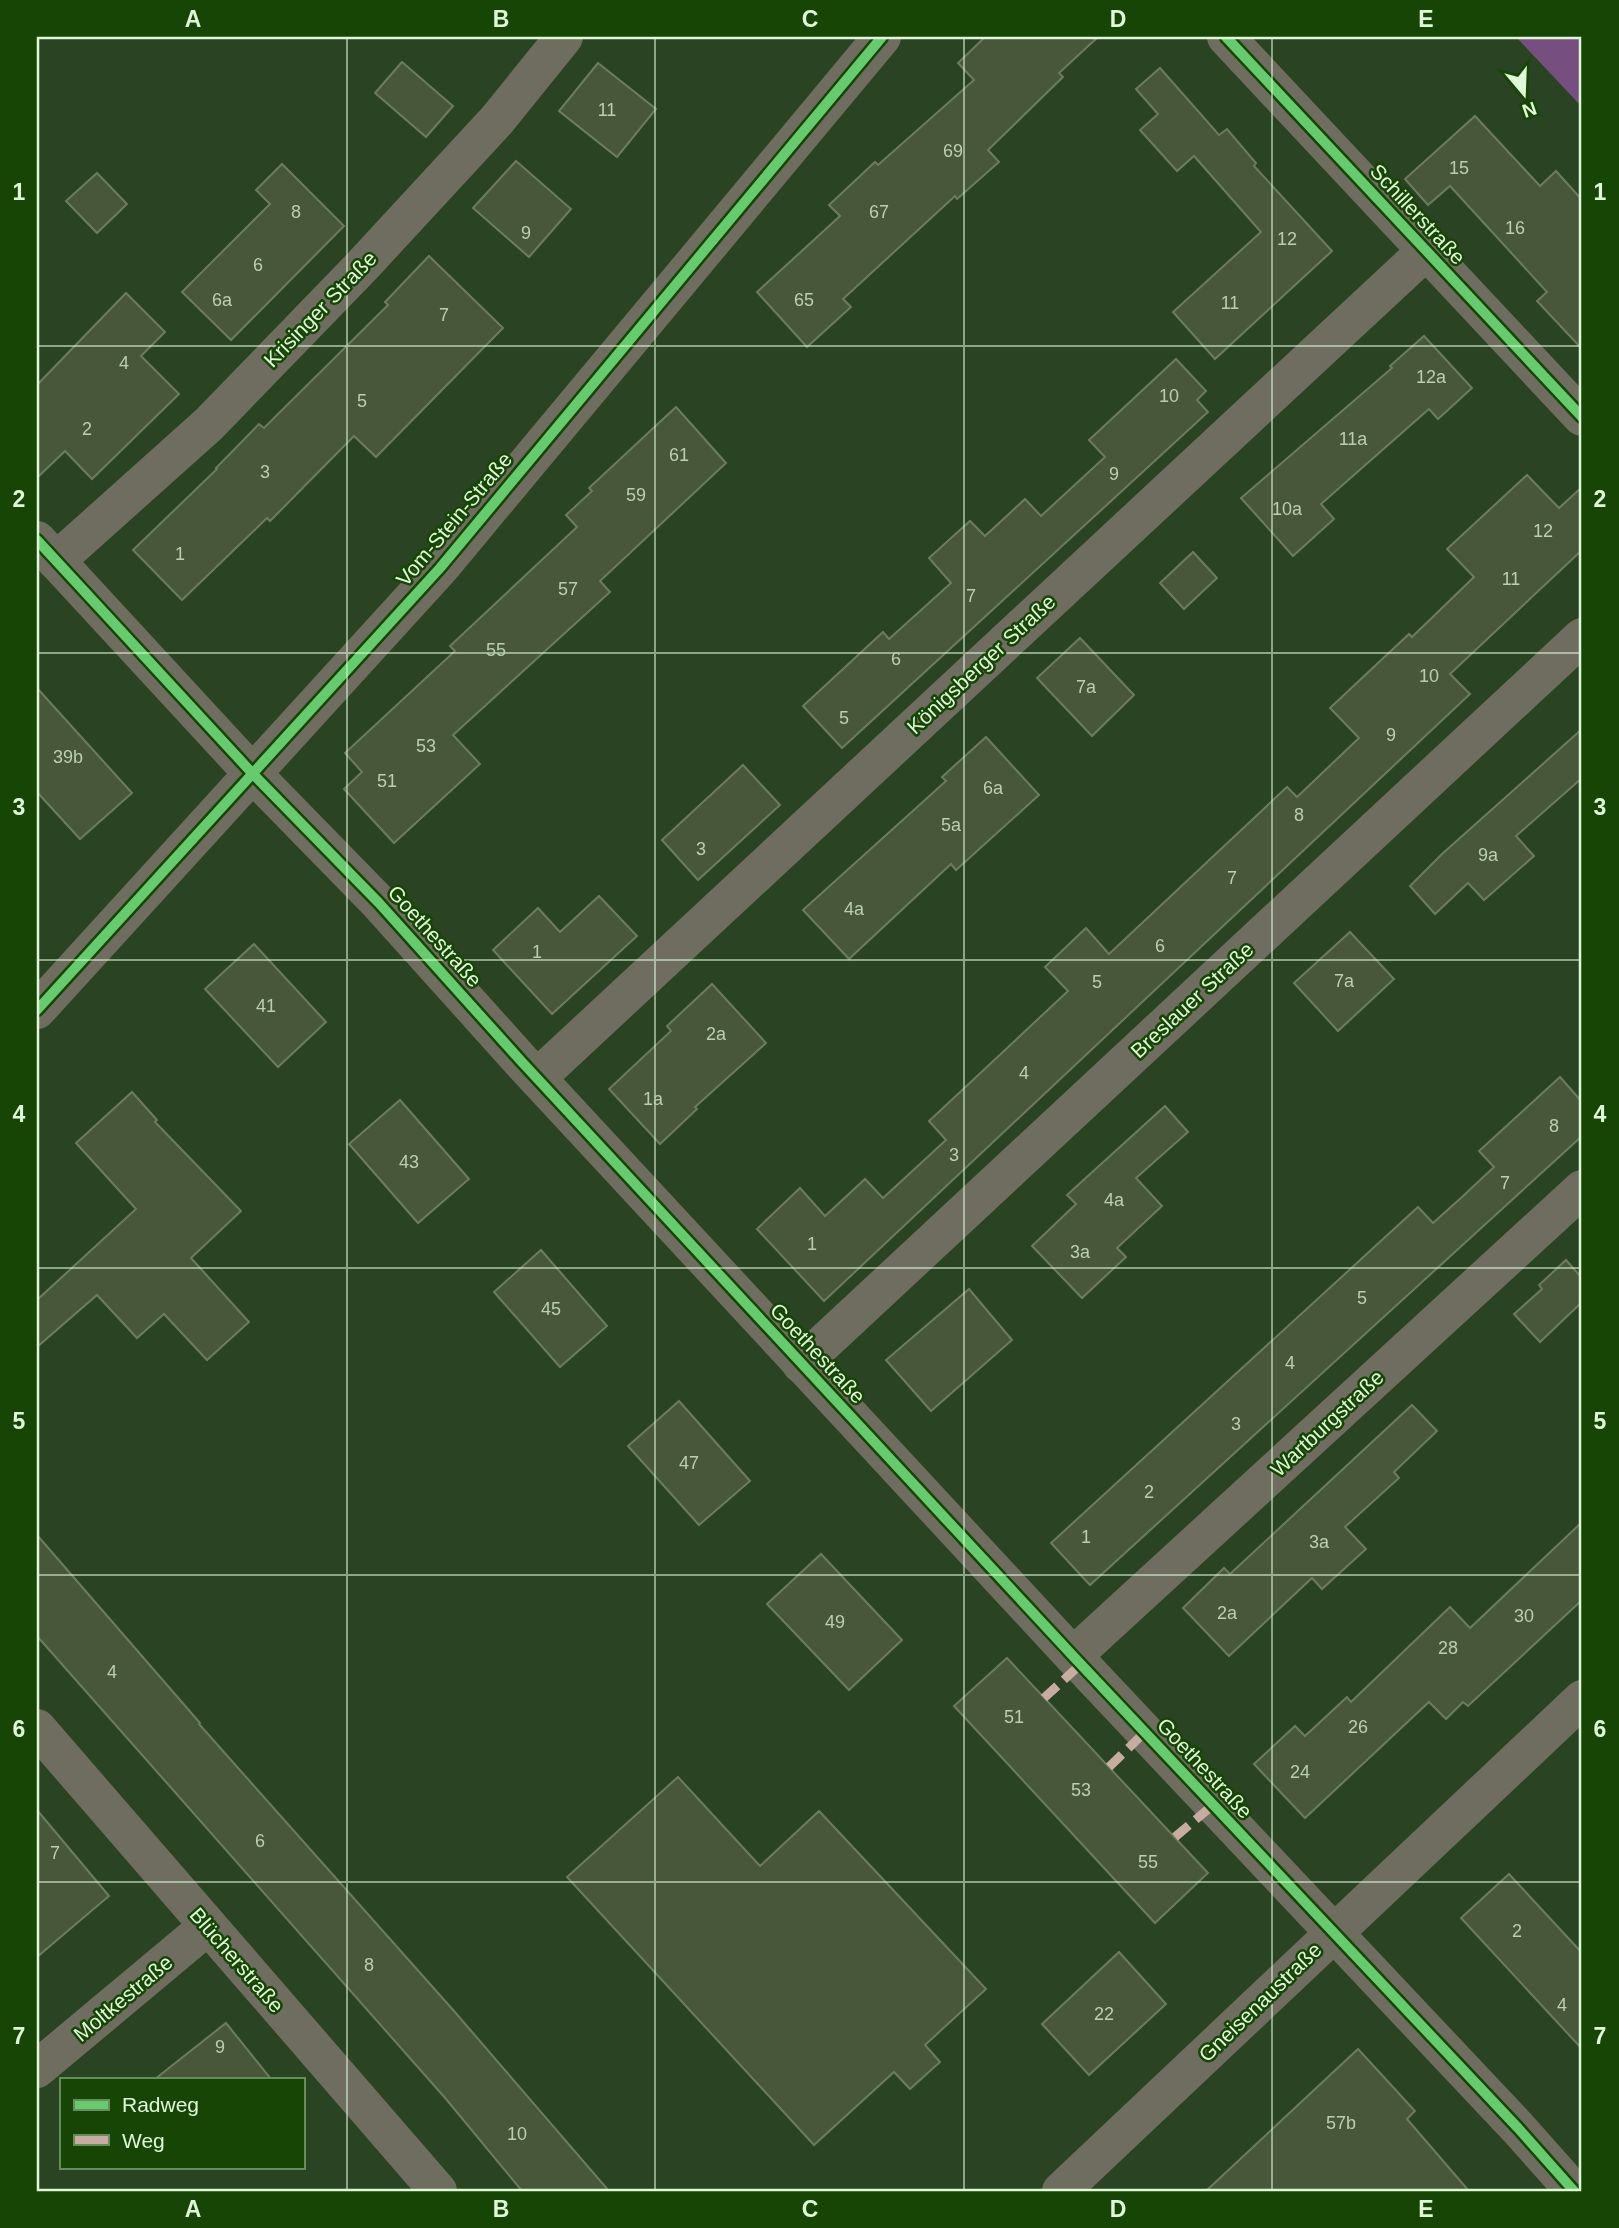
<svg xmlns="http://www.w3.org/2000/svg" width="1619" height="2228" viewBox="0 0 1619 2228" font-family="Arial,sans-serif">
<rect width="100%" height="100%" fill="#2a4322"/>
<path fill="#764f80" d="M1516,37H1582V107Z"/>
<g fill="#485639" stroke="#6d7c5e" stroke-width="2">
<path d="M985,37H1098L1059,73L1063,77L988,150L999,162L957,199L955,196L843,299L851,307L807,347L757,292L840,216L829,205L875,162L878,165L974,80L958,63Z"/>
<path d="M402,62L453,106L426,137L375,93Z"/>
<path d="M598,63L656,109L617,157L559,111Z"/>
<path d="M1160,68L1219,135L1227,129L1256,163L1254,166L1332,251L1215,359L1173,312L1261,232L1194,156L1177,171L1140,130L1158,114L1136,89Z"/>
<path d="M1475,116L1540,186L1556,171L1582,200V349L1537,301L1547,292L1450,186L1428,205L1405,179Z"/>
<path d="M516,161L571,209L529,257L473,208Z"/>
<path d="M282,164L344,226L231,340L182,292L270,204L256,190Z"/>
<path d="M97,173L127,204L97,233L66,201Z"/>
<path d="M429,256L503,328L376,457L354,436L270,521L267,518L182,600L133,550L217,469L216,468L259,424L264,428L388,305L385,302Z"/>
<path d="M126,293L165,332L141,356L179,394L92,479L65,451L37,478V385Z"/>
<path d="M1424,336L1472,388L1438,419L1429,409L1321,504L1334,519L1293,556L1241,498L1392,368L1390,366Z"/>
<path d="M1176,359L1206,391L1197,400L1208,412L842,748L803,706L883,632L889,639L951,583L929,558L970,521L985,536L1025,499L1041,516L1105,457L1089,440Z"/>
<path d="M676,407L726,463L600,581L610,592L453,735L480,764L394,843L344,789L362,772L345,753L455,651L450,646L577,527L566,515L592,491L589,488Z"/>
<path d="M1527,475L1559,508L1582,487V550L1450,674L1470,694L824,1301L757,1229L800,1188L825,1216L865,1179L883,1198L946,1140L929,1121L1068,991L1045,967L1086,928L1109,954L1287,787L1297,797L1359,738L1330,708L1409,634L1412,637L1474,577L1447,549Z"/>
<path d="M1193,552L1217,578L1184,609L1160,583Z"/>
<path d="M1080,638L1134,695L1092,736L1037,678Z"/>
<path d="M37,688L132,793L80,839L37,792Z"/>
<path d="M1582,729V778L1516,836L1534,856L1484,900L1468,883L1435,914L1410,886L1442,854Z"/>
<path d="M986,737L1039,795L956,870L951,864L849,959L803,910L946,781L942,777Z"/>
<path d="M743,765L780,805L698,880L662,840Z"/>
<path d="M599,896L637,936L552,1014L493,950L538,908L560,932Z"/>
<path d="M1350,932L1394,979L1338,1031L1294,983Z"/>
<path d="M254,944L326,1022L278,1067L205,989Z"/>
<path d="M712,984L766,1043L695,1107L697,1109L660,1144L609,1089L671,1031L667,1026Z"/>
<path d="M1560,1077L1582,1102V1136L1090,1585L1051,1543L1418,1207L1433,1223L1462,1197L1494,1167L1479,1151Z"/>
<path d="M132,1092L157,1120L155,1122L241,1211L191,1258L249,1322L207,1360L164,1314L137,1338L97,1295L37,1347V1300L136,1209L76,1143Z"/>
<path d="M400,1100L469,1179L418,1223L349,1144Z"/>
<path d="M1165,1106L1188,1132L1136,1178L1162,1206L1117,1248L1126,1257L1082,1298L1032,1246L1076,1204L1067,1195Z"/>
<path d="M541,1250L607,1326L560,1367L494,1292Z"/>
<path d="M1566,1260L1582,1278V1302L1540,1342L1514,1314L1542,1289L1539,1285Z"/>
<path d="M969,1289L1012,1340L931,1411L886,1360Z"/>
<path d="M679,1401L750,1481L699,1525L628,1446Z"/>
<path d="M1412,1405L1437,1431L1394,1472L1399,1478L1345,1527L1366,1549L1322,1589L1312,1578L1229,1656L1183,1608L1224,1568L1230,1574Z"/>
<path d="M1582,1522V1600L1468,1706L1463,1702L1446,1719L1429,1702L1305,1818L1254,1764L1295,1726L1305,1736L1347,1697L1351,1702L1450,1607L1470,1628Z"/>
<path d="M37,1535L200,1723L199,1724L454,2011L609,2191H522L446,2099L37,1636Z"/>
<path d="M821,1554L902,1640L849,1690L767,1604Z"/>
<path d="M1007,1658L1208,1873L1155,1923L954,1706Z"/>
<path d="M678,1777L760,1866L819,1811L986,1989L925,2045L940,2062L910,2089L894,2072L814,2145L567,1877Z"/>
<path d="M37,1810L109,1896L37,1957Z"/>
<path d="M1509,1874L1582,1953V2049L1461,1918Z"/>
<path d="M1119,1952L1166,2004L1089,2075L1042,2024Z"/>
<path d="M226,2023L271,2079H155Z"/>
<path d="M1358,2049L1415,2111L1407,2119L1469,2191H1206Z"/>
</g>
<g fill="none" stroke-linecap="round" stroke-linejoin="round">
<g stroke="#6e6d5f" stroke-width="38">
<path d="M1226,37L1582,417"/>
<path d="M37,540L253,774L379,903L521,1061L1073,1656L1518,2128L1574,2191"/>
<path d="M56,561L209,424L363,265L497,120L564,37"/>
<path d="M37,1010L440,568L882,37"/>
<path d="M537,1078L1426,251"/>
<path d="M801,1364L1582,637"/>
<path d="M1073,1656L1582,1189"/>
<path d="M37,1728L438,2191"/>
<path d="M37,2069L208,1926"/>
<path d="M1061,2191L1582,1699"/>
</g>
<g stroke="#c7aca2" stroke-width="9" stroke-dasharray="18 9" stroke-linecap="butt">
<path d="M1044,1698L1081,1664"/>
<path d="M1109,1767L1145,1732"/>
<path d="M1175,1837L1213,1805"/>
</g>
<defs>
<g id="cycleway">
<path d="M1226,37L1582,417"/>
<path d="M37,540L253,774L379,903L521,1061L1073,1656L1518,2128L1574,2191"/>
<path d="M37,1010L440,568L882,37"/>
</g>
</defs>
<use href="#cycleway" stroke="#174506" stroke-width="15"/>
<use href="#cycleway" stroke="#67ca6e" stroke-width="10"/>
</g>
<path fill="none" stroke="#dff9d8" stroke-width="2" stroke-opacity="0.55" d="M347,37V2191M655,37V2191M964,37V2191M1272,37V2191M37,346H1582M37,653H1582M37,960H1582M37,1268H1582M37,1575H1582M37,1882H1582"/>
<g text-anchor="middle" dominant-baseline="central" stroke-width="5" stroke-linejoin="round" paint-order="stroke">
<g font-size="18" fill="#b9d0b0">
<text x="607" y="110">11</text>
<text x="953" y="151">69</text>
<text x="1459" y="168">15</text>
<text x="296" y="212">8</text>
<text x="879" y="212">67</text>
<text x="1515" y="228">16</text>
<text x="526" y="233">9</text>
<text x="1287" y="239">12</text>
<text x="258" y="265">6</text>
<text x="222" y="300">6a</text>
<text x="804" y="300">65</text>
<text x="1230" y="303">11</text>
<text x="444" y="315">7</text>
<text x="124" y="363">4</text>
<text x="1431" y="377">12a</text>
<text x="1169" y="396">10</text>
<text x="362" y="401">5</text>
<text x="87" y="429">2</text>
<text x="1353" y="439">11a</text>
<text x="679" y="455">61</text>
<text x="265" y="472">3</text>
<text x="1114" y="474">9</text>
<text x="636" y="495">59</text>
<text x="1287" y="509">10a</text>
<text x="1543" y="531">12</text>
<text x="180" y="554">1</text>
<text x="1511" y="579">11</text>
<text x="568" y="589">57</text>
<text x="971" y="596">7</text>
<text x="496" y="650">55</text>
<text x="896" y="659">6</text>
<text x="1429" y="676">10</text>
<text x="1086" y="687">7a</text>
<text x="844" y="718">5</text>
<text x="1391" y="735">9</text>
<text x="426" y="746">53</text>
<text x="68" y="757">39b</text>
<text x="387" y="781">51</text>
<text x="993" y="788">6a</text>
<text x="1299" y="815">8</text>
<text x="951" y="825">5a</text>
<text x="701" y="849">3</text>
<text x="1488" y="855">9a</text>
<text x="1232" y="878">7</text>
<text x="854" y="909">4a</text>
<text x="1160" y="946">6</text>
<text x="537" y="952">1</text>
<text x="1344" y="981">7a</text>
<text x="1097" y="982">5</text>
<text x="266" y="1006">41</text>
<text x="716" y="1034">2a</text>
<text x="1024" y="1073">4</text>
<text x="653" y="1099">1a</text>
<text x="1554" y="1126">8</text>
<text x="954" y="1155">3</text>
<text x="409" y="1162">43</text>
<text x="1505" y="1183">7</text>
<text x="1114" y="1200">4a</text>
<text x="812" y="1244">1</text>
<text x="1080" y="1252">3a</text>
<text x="1362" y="1298">5</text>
<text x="551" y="1309">45</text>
<text x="1290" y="1363">4</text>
<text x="1236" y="1424">3</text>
<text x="689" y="1463">47</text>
<text x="1149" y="1492">2</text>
<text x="1086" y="1537">1</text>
<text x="1319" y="1542">3a</text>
<text x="1227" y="1613">2a</text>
<text x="1524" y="1616">30</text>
<text x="835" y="1622">49</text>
<text x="1448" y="1648">28</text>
<text x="112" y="1672">4</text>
<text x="1014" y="1717">51</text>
<text x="1358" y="1727">26</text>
<text x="1300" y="1772">24</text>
<text x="1081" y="1790">53</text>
<text x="260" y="1841">6</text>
<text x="55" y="1853">7</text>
<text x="1148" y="1862">55</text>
<text x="1517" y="1931">2</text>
<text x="369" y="1965">8</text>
<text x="1562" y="2005">4</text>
<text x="1104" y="2014">22</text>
<text x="220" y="2047">9</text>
<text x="1341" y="2123">57b</text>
<text x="517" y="2134">10</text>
</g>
<g font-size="21" fill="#dff9d8" stroke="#174506">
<text transform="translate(1418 214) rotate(47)">Schillerstraße</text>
<text transform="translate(320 309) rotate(-46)">Krisinger Straße</text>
<text transform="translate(454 519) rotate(-50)">Vom-Stein-Straße</text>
<text transform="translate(981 664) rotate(-43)">Königsberger Straße</text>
<text transform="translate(435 936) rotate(48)">Goethestraße</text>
<text transform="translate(1192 1000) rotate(-43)">Breslauer Straße</text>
<text transform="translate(818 1353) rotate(47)">Goethestraße</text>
<text transform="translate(1327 1423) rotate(-43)">Wartburgstraße</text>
<text transform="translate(1205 1768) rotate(47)">Goethestraße</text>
<text transform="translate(237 1960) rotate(49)">Blücherstraße</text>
<text transform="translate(123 1998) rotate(-40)">Moltkestraße</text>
<text transform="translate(1260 2002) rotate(-44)">Gneisenaustraße</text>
</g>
</g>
<rect width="1619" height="2228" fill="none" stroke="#174506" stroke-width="77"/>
<rect x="60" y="2078" width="245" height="91" fill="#174506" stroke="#678d5a" stroke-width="2"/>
<rect x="74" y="2100" width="35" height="10" fill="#67ca6e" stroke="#678d5a" stroke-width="2"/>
<text x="122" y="2112" font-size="21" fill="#dff9d8">Radweg</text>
<rect x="74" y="2135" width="35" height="10" fill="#c7aca2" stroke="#678d5a" stroke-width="2"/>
<text x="122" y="2148" font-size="21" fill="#dff9d8">Weg</text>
<g transform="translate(1524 94) rotate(161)" stroke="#174506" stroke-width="5" paint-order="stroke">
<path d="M0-5L12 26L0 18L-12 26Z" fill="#dff9d8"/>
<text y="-10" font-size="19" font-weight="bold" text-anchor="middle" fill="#dff9d8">N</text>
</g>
<rect x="38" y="38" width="1542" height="2152" fill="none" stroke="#dff9d8" stroke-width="2.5"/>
<g font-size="23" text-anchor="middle" font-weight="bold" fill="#dff9d8">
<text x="193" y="27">A</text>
<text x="501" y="27">B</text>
<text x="810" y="27">C</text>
<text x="1118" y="27">D</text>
<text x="1426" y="27">E</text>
<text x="19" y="200">1</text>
<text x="1600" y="200">1</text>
<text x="19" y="507">2</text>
<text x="1600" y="507">2</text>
<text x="19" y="815">3</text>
<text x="1600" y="815">3</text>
<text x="19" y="1122">4</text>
<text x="1600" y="1122">4</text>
<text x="19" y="1429">5</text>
<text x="1600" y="1429">5</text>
<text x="19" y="1737">6</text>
<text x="1600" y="1737">6</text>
<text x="19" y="2044">7</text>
<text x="1600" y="2044">7</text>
<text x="193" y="2217">A</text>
<text x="501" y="2217">B</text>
<text x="810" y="2217">C</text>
<text x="1118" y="2217">D</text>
<text x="1426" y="2217">E</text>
</g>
</svg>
